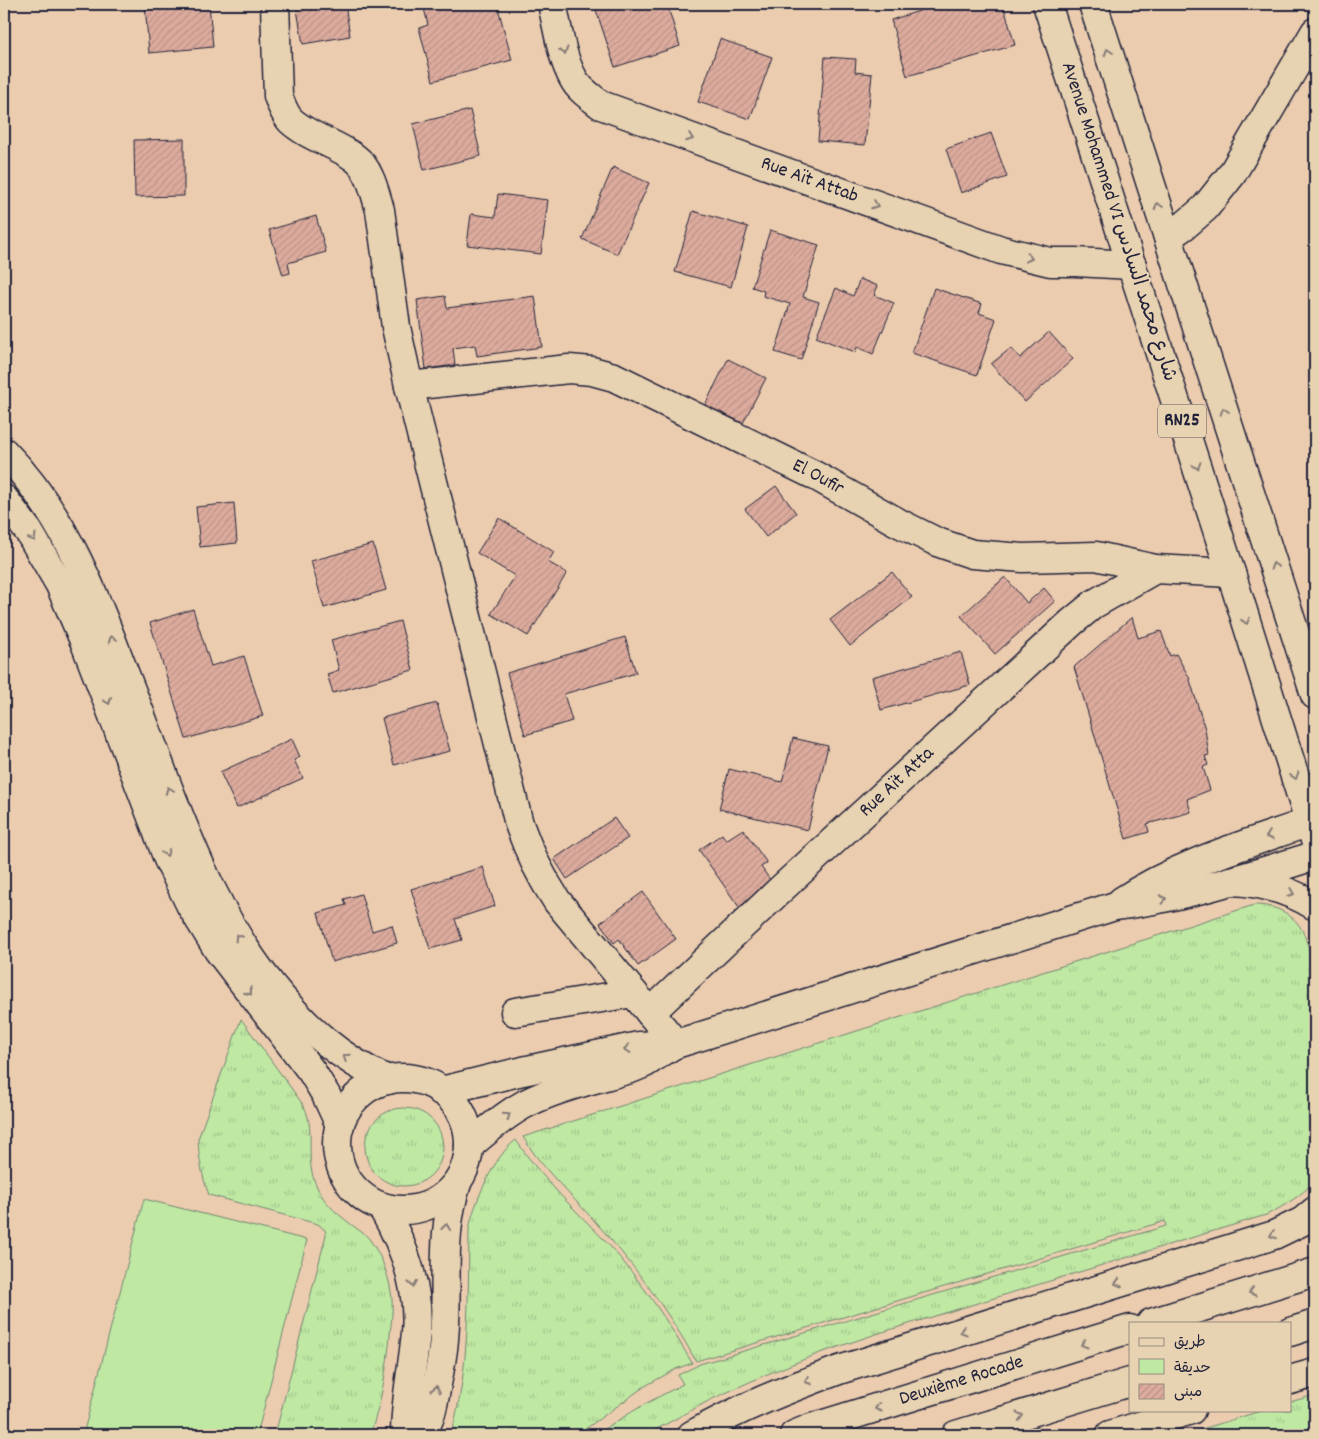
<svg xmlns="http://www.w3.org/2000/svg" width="1319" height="1439" viewBox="0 0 1319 1439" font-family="Dekko,'Playpen Sans Arabic',sans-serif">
<defs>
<pattern id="grass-tufts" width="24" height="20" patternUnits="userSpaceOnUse" patternTransform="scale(1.25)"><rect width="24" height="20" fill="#bfe8a3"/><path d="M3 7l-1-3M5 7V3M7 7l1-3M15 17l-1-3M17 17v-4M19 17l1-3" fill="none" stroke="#a4c78d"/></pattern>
<pattern id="building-hatch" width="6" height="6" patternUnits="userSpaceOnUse" patternTransform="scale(1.25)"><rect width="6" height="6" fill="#dcab9d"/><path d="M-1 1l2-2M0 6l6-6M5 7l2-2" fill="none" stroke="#bc9388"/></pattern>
</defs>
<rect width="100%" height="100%" fill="#ebccaf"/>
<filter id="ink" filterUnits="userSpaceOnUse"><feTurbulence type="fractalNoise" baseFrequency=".02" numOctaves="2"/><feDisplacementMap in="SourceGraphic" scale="10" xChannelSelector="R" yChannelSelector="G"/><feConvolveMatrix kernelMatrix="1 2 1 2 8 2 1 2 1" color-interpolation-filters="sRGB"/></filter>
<g filter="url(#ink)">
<g fill="url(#grass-tufts)" stroke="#70856f">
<path d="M1254,905C1273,905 1292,912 1302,930C1319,966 1315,1015 1315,1055C1315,1097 1315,1139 1315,1181C1300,1196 1285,1206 1266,1215L876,1334L820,1353L765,1375L710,1400L646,1435H594L645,1404L683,1384L678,1375L700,1364L1166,1226L1165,1221L696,1361C667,1308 631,1261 590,1216C566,1190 541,1167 523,1137Z"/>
<path d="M241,1019L304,1106C317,1135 303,1158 317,1187C325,1205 340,1216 356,1228C361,1232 367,1235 370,1240C383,1258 390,1279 392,1300C393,1312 391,1323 390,1335C387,1369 381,1403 370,1435H275L326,1235L325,1230L318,1224L209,1195C202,1176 199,1159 198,1139Z"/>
<circle cx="404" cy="1147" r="39"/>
<path d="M516,1140C542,1180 576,1210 609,1245C641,1281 668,1321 692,1363L676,1369L645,1386L577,1435H451C470,1368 468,1298 469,1229C474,1203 494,1156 516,1140Z"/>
<path d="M1315,1395V1435H1183L1264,1410H1290V1402Z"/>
</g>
<path fill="#bfe8a3" stroke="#70856f" d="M144,1199L307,1240L257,1435H83Z"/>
<g fill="url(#building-hatch)" stroke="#22223b">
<path d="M145,4H209L213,47L149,53Z"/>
<path d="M296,4H324L325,7L345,4L350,36L303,44Z"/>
<path d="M423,4H497L512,60L433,81L419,28L428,25Z"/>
<path d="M594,4H667L680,46L615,67Z"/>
<path d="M941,4H1003L1015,45L907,76L891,20Z"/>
<path d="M720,39L772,57L750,119L698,102Z"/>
<path d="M825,57L856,59L855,72L872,74L865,145L818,141Z"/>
<path d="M470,110L481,156L424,170L413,124Z"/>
<path d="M991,133L1007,177L961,193L946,149Z"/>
<path d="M184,139V196L135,197L134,140Z"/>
<path d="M613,167L649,183L617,254L582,239Z"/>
<path d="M498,194L548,200L541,254L467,245L471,214L495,217Z"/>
<path d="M693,211L748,227L731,287L675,272Z"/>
<path d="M316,216L326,252L288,263L290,273L283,275L269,230Z"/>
<path d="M770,230L819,245L803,297L819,302L801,360L775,352L790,304L763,296L764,291L752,287Z"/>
<path d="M860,279L878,286L874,295L894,303L873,354L857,347L855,352L816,337L836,288L853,296Z"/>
<path d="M934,288L982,304L979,313L996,319L977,375L912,353Z"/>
<path d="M445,296L447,308L535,296L542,347L477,356L475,345L453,348L455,365L426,369L417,300Z"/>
<path d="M1049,332L1073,359L1025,402L991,364L1011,348L1020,358Z"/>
<path d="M728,359L766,378L743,423L705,405Z"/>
<path d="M776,486L796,513L766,537L745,509Z"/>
<path d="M234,503L237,543L200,547L196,507Z"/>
<path d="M499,518L554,552L548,562L567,573L528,636L491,614L515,576L477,553Z"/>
<path d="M373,544L386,590L324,608L311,561Z"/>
<path d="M892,572L912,597L850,646L830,620Z"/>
<path d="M1005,577L1027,603L1044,588L1055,601L995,654L961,616Z"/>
<path d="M193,609L211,666L244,656L263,716L186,739L150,623Z"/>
<path d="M1132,617L1138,638L1161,631L1170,656L1176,654L1189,677L1205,729L1209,755L1205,756L1208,765L1203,767L1210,790L1187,799L1191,812L1147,824L1149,832L1126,839L1074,667Z"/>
<path d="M400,621L413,670L333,693L327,674L339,670L331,640Z"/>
<path d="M625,637L636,673L564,694L572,721L525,735L507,673Z"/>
<path d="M961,652L970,685L881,710L872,677Z"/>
<path d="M437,703L450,751L394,765L382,718Z"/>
<path d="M793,738L828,746L808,830L719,809L729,769L782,782Z"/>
<path d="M292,739L300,757L294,760L303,778L237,808L220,772Z"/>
<path d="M614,818L628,838L567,879L554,859Z"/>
<path d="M743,829L767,863L761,867L773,884L739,907L699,850L722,834L726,840Z"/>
<path d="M483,867L495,906L455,919L462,940L430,949L411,889Z"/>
<path d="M643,892L676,939L638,966L619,939L614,943L600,923Z"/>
<path d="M361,894L372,931L392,925L397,943L332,962L318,913L346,905L344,899Z"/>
</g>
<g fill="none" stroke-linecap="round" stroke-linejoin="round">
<defs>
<g id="minor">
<path d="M275,4L278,96C281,104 284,113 290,120C308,137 335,143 355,158C370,169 375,193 380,210L396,327L409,386L519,824C529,852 541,877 557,901L676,1044"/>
<path id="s1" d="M552,4C558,28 561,56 573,78C579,90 591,97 601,105L1001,250L1050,262H1075L1132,265"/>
<path d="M1168,237L1184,226L1205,208L1232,174L1315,32"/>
<path id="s2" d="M409,386L569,369L592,371L614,377L814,475L899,523L937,542L972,554L1023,558L1096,556L1155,569L1231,573"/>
<path d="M4,452C60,509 91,585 119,659C135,700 151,741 166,782C194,855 223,925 272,986C305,1027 340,1059 388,1080"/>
<path d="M4,499L29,532L60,585L85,643L168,859L191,906L218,950L312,1072L326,1095L340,1125"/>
<path d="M1122,901C1179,863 1251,843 1315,820"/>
<path d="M515,1012L633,993"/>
<path id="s3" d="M650,1013L780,890L1072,622L1094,604L1155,569"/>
<circle cx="403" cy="1144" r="66"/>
<path d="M441,1091L523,1071L639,1046L676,1044L1115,906C1184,898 1249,875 1315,856"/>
<path d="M469,1146C487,1130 505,1115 525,1104C558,1087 597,1079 633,1068L645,1063L670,1047"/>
<path d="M382,1207C404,1245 420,1287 416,1332C413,1366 405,1401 405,1435"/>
<path d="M421,1435C431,1421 434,1401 437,1384C440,1369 443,1354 444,1339C449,1285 439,1237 457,1183"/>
</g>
<g id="major">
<path d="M1047,4L1231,573L1315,840"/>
<path d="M1093,4L1315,695"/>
<path d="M1230,881C1261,882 1288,889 1315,906"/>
</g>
<g id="highway">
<path d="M1151,1323L1315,1272"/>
<path d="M1290,1332L1315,1324"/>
<path d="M1290,1380L1315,1373"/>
<path d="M692,1435C739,1408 788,1389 839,1370L1274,1235L1303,1221L1315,1211"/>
<path id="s4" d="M794,1435L811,1428L1130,1329"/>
<path d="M956,1435L1130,1382"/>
<path d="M1110,1435L1191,1410"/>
</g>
</defs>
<use href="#minor" stroke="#22223b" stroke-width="31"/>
<use href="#major" stroke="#22223b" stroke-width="31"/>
<use href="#highway" stroke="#22223b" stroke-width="31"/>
<use href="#minor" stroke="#e7d2b1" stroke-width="28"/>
<use href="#major" stroke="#e7d2b1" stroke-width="28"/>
<use href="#highway" stroke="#e7d2b1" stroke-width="28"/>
</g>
<defs><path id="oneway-chevron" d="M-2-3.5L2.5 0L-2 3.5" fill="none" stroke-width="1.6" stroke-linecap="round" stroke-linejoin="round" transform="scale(1.25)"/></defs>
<g stroke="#847a76">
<use href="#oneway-chevron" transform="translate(564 51) rotate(74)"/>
<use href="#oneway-chevron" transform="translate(1108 52) rotate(-108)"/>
<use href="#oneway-chevron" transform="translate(690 138) rotate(20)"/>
<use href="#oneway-chevron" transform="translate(875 205) rotate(20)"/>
<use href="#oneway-chevron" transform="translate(1158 206) rotate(-108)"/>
<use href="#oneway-chevron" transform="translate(1029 258) rotate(14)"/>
<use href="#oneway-chevron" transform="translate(1224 411) rotate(-108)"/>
<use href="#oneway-chevron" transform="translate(1197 466) rotate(72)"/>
<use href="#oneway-chevron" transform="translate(33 538) rotate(59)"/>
<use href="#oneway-chevron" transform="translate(1274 566) rotate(-108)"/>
<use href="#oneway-chevron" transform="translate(1246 621) rotate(73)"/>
<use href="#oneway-chevron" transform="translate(112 639) rotate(-111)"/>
<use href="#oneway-chevron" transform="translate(108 701) rotate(69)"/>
<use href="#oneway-chevron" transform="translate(1295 776) rotate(72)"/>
<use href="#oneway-chevron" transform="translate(169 790) rotate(-111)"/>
<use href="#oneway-chevron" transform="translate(1269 836) rotate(161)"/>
<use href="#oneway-chevron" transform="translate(166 853) rotate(68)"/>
<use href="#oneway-chevron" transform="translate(1291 893) rotate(23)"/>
<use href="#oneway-chevron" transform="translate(1163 899) rotate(-12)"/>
<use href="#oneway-chevron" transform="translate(238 937) rotate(-123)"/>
<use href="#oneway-chevron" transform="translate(249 992) rotate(52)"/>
<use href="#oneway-chevron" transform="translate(627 1049) rotate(168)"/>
<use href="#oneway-chevron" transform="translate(346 1057) rotate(-146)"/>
<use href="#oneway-chevron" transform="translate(507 1116) rotate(-34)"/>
<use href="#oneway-chevron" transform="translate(446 1227) rotate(-84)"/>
<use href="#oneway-chevron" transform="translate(1273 1235) rotate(159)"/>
<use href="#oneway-chevron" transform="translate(1118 1283) rotate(163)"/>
<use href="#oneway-chevron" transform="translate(413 1284) rotate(81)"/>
<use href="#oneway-chevron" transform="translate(1252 1292) rotate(163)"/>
<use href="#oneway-chevron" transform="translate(963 1331) rotate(163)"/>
<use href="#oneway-chevron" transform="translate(1084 1344) rotate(163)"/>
<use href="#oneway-chevron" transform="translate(808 1381) rotate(160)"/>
<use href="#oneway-chevron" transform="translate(436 1389) rotate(-79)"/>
<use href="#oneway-chevron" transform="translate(878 1408) rotate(163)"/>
<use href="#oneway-chevron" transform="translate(1020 1416) rotate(-17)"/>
</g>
</g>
<g text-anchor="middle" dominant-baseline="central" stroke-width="4.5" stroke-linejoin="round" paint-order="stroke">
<rect fill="#e7d2b1" stroke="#5d575e" stroke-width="1" x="1158" y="404.5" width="48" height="33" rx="4"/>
<g font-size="19" font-weight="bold" fill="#22223b">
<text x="1182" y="421">RN25</text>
</g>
<g font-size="20" fill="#22223b" stroke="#e7d2b1">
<text stroke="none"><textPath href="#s1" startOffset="338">Rue Aït Attab</textPath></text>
<text transform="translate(1118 222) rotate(72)">Avenue Mohammed VI شارع محمد السادس</text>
<text stroke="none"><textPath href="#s2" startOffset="434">El Oufir</textPath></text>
<text stroke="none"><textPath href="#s3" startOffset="338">Rue Aït Atta</textPath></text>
<text stroke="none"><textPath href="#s4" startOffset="176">Deuxième Rocade</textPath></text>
</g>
</g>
<rect width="1319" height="1439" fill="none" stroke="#e7d2b1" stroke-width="20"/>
<rect x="10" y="10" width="1299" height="1419" fill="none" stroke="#22223b" stroke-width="2" filter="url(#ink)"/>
<rect x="1129" y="1322" width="162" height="90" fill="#e7d2b1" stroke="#988c82"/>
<rect x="1139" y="1338" width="25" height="8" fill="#e7d2b1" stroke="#988c82"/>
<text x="1174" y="1346" font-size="15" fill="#22223b">طريق</text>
<rect x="1139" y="1359" width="25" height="15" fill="#bfe8a3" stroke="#988c82"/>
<text x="1174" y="1372" font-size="15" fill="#22223b">حديقة</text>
<rect x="1139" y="1384" width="25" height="15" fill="url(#building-hatch)" stroke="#988c82"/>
<text x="1174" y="1396" font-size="15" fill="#22223b">مبنى</text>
</svg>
